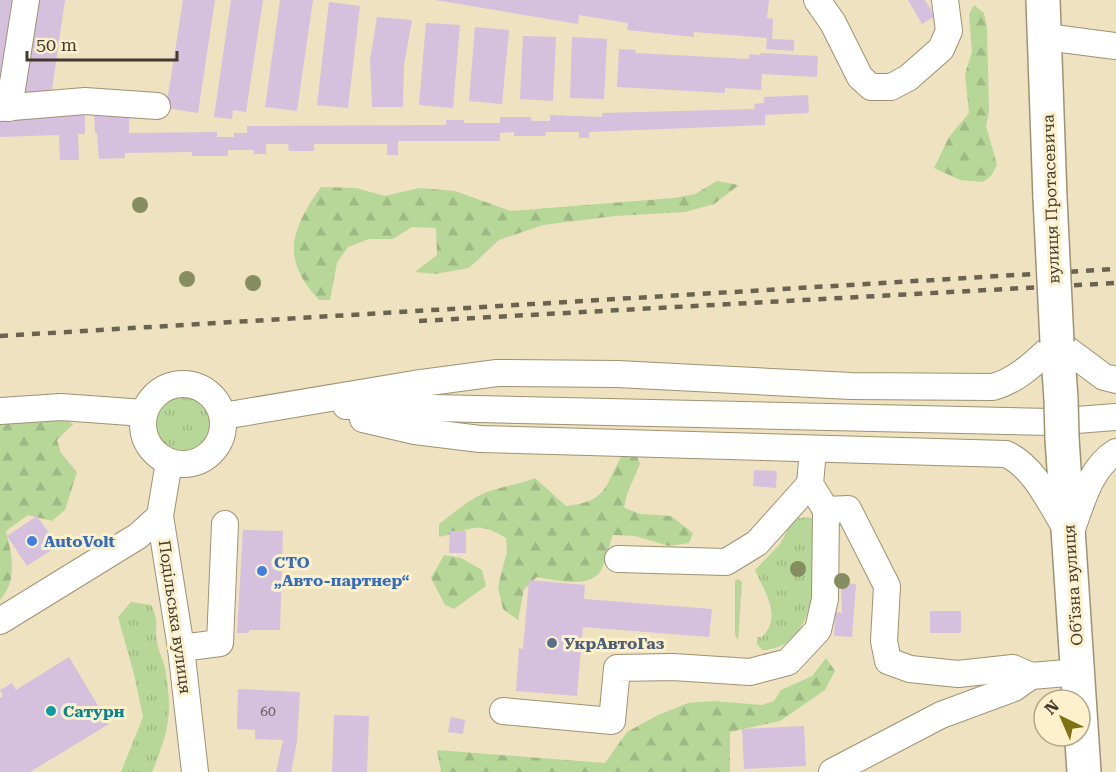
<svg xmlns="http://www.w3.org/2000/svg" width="1116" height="772" viewBox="0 0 1116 772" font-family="'Roboto Serif',serif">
<defs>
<pattern id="grass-tufts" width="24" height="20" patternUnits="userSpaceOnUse" patternTransform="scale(1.5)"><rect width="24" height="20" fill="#b7d798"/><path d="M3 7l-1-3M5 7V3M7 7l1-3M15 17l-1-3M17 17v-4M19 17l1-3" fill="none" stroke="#9eb983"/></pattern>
<pattern id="forest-firs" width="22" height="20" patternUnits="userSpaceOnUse" patternTransform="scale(1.5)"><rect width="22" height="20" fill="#b7d798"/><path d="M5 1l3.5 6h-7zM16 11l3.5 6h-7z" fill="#9eb983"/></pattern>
</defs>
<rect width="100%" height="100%" fill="#efe2c0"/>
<g fill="url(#grass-tufts)">
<circle cx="183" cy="424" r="27"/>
<path d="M808,517L816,520C815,561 822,649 762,650L757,644V637H762C783,617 764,591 755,570L780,544L791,524L799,518Z"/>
<path d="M738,579L742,582L738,641L735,634V581Z"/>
<path d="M131,602L151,605C160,622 154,625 157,641C158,650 163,659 165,668C173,714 169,730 152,772H121L143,717L134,674L118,617Z"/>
</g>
<g fill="url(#forest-firs)">
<path d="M974,5L984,13L987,28L989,112L986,126L997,165L991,176L983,182L960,180L934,168L949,137L969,113L965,74L972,52L969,14Z"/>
<path d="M717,181L739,185L714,204L685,212L615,216L543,225L499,240L469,268L435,274L415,272L437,255L436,228L412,227L393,239H369L348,247L337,263L330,300H319C280,258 291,230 321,187L356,188L385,196L419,188L455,191L511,211L674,198L695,194Z"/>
<path d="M0,408L57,414L73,424L57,440L61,453L77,472L65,510L52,521L28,515L6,531C12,555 18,580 0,600Z"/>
<path d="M623,453L636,454L640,464L627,494L624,508L641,514L671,516L693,533L689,543L669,546L635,536L613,535C610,542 603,568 601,571C588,589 555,580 537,577L524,589L518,620L503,609L498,587L507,551L506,538C475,519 471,531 439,537V524C455,512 471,497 490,491C505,486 520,484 535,478L566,506C608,502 605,485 623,453Z"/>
<path d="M444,555L461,558L482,570L486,586L454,609L445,605L431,578Z"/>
<path d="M826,658L835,671L825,690L780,721L730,732V772H441L437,750L605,763L627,732L658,715L688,703L713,701L762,705L774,701L781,690L812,676Z"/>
</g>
<g fill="#d5c0de">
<path d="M0,0H17L0,91Z"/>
<path d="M34,0H65L51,96L20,91Z"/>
<path d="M183,0H215L198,113L166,108Z"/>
<path d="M231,0H263L246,112L233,110L232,119L214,117Z"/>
<path d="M280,0H313L297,111L265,107Z"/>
<path d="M435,0H769L767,18L773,19L772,39L794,40V51L766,49L767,38L694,32V37L627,30L628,23L579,15L578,24Z"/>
<path d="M908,0H925L935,16L922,24Z"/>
<path d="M329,2L360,6L348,108L317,105Z"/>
<path d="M377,17L412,20L404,65L403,107H372L370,60Z"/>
<path d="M426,23L460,25L453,108L419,105Z"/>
<path d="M475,27L509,30L502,104L469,101Z"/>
<path d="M523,36L556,37L553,101L520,99Z"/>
<path d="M572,37L607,39L604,99L570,98Z"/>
<path d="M619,49L636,50L635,53L749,59V54L760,55V53L818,56L817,77L762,74L761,90L725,88V93L617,87Z"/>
<path d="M808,95L809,113L765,115V125L589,132V138H579V132H546L545,136H514V132L500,133V141H398V155H387V144H314V151H289L288,144H266V154H254V150H228V156H192V152L125,153V158L99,159L97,133H95L94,114L129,113V133L217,132V137H234V133H247V126L446,125V120H464V123H500V117H531V121H550V115L602,117V113L755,109L754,104L764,103V97Z"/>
<path d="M85,115V134H78L79,160H60L59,135L0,137V118Z"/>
<path d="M754,470L777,471L776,488L753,486Z"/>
<path d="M37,516L58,546L27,566L7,536Z"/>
<path d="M243,530L283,531L280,630H249V633H237Z"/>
<path d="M450,531H466V553H449Z"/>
<path d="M529,580L585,585L584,599L712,609L709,637L583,627L577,696L516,691L519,648L523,649Z"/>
<path d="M841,583L856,584L852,637L834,636L835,612L842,613Z"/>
<rect x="930" y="611" width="31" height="22"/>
<path d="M69,657L109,724L30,772H0V698L3,696L0,690L12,683L16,690Z"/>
<path d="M238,689L300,692L297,741L291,772H276L283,740L255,739V730L237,729Z"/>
<path d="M334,715L369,716L367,772H332Z"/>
<path d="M451,717L465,720L463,734L448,732Z"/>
<path d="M804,726L806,766L744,769L742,729Z"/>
</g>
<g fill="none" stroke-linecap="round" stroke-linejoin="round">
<defs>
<g id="minor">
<path d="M817,0L833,23L860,77L871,87H891L908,78L941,49L949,31L945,0"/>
<path d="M1046,37L1116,46"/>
<path d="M0,108L85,101L157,106"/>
<path d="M9,108L26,0"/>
<circle cx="183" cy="424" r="40"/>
<path d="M346,406L1051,422L1116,417"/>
<path d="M0,411L61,407L144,413"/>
<path d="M223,416L414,384L497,373L617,374L851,386L993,387C1019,380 1037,360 1057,342L1104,377L1116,380"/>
<path d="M363,419L415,431L480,439L1006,454C1035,467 1051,505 1068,532"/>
<path d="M169,462L160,516L181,648L195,772"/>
<path d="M826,510L848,509L887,586L884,641L888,661L910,669L958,674L1013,668L1031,676"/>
<path d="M1070,534C1081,506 1089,468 1116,452"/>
<path d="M618,559L726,562L757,543L810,484"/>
<path d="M0,621L138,536L160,516"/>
<path d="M181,648L220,643L225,524"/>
<path d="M503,711L612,721L617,668L673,667L750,672L788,662L818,630L825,599L826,510L810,484L813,450"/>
<path d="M832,772L941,715L1014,688L1031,676L1079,672"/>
</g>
<g id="highway">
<path d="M1043,0L1050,198"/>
<path d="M1057,342L1061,399"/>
<path d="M1062,438L1084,772"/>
</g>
</defs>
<use href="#minor" stroke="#9e9272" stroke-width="28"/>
<use href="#highway" stroke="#9e9272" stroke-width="36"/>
<use href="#minor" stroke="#fff" stroke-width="26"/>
<use href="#highway" stroke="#fff" stroke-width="33"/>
<g stroke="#6a6351" stroke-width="4.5" stroke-dasharray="8 8" stroke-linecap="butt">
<path d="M419,321L1116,283"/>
<path d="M0,336L1116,269"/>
</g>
<defs>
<g id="highway-bridge">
<path d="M1050,198L1057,342"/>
<path d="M1061,399L1062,438"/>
</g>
</defs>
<use href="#highway-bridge" stroke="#9e9272" stroke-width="36" stroke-linecap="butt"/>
<use href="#highway-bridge" stroke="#fff" stroke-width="33"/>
</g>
<g fill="#868d61">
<circle cx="140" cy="205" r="8"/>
<circle cx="187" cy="279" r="8"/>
<circle cx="253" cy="283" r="8"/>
<circle cx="798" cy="569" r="8"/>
<circle cx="842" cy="581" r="8"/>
</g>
<g fill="#3f7fe0" stroke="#fcf0cd" stroke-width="2">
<circle cx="32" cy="541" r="6"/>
<circle cx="262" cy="571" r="6"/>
</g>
<circle fill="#5c6f8a" stroke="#fcf0cd" stroke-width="2" cx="552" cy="643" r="6"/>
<circle fill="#0f9aa8" stroke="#fcf0cd" stroke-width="2" cx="51" cy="711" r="6"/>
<g text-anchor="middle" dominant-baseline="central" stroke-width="6" stroke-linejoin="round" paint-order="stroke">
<g font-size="14" fill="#655c5a">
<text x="268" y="711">60</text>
</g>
<g font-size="16" fill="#403b2e" stroke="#fcf0cd">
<text transform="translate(1051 199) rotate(-92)">вулиця Протасевича</text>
<text transform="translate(1073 585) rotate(-94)">Обʼїзна вулиця</text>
<text transform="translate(175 617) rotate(82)">Подільська вулиця</text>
</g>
<g font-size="16" font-weight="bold" fill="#366cbe" stroke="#fcf0cd" text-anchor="start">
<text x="44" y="541">AutoVolt</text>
<text x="274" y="562">СТО<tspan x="274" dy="18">„Авто-партнер“</tspan></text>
</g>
<g font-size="16" font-weight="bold" fill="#4e5e75" stroke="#fcf0cd" text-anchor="start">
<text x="564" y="643">УкрАвтоГаз</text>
</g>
<g font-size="16" font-weight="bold" fill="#0d838f" stroke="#fcf0cd" text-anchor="start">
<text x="63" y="711">Сатурн</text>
</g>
</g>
<g transform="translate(1062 718) rotate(316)"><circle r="28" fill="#fcf0cd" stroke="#b1a88d" stroke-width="1.5"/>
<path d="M0-4.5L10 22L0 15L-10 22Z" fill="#7e7213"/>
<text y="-9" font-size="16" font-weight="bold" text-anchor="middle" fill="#403b2e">N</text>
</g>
<path d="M27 51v9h150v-9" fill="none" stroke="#403b2e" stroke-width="3"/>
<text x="36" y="51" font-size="18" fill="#403b2e" stroke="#fcf0cd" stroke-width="4.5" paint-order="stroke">50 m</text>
</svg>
